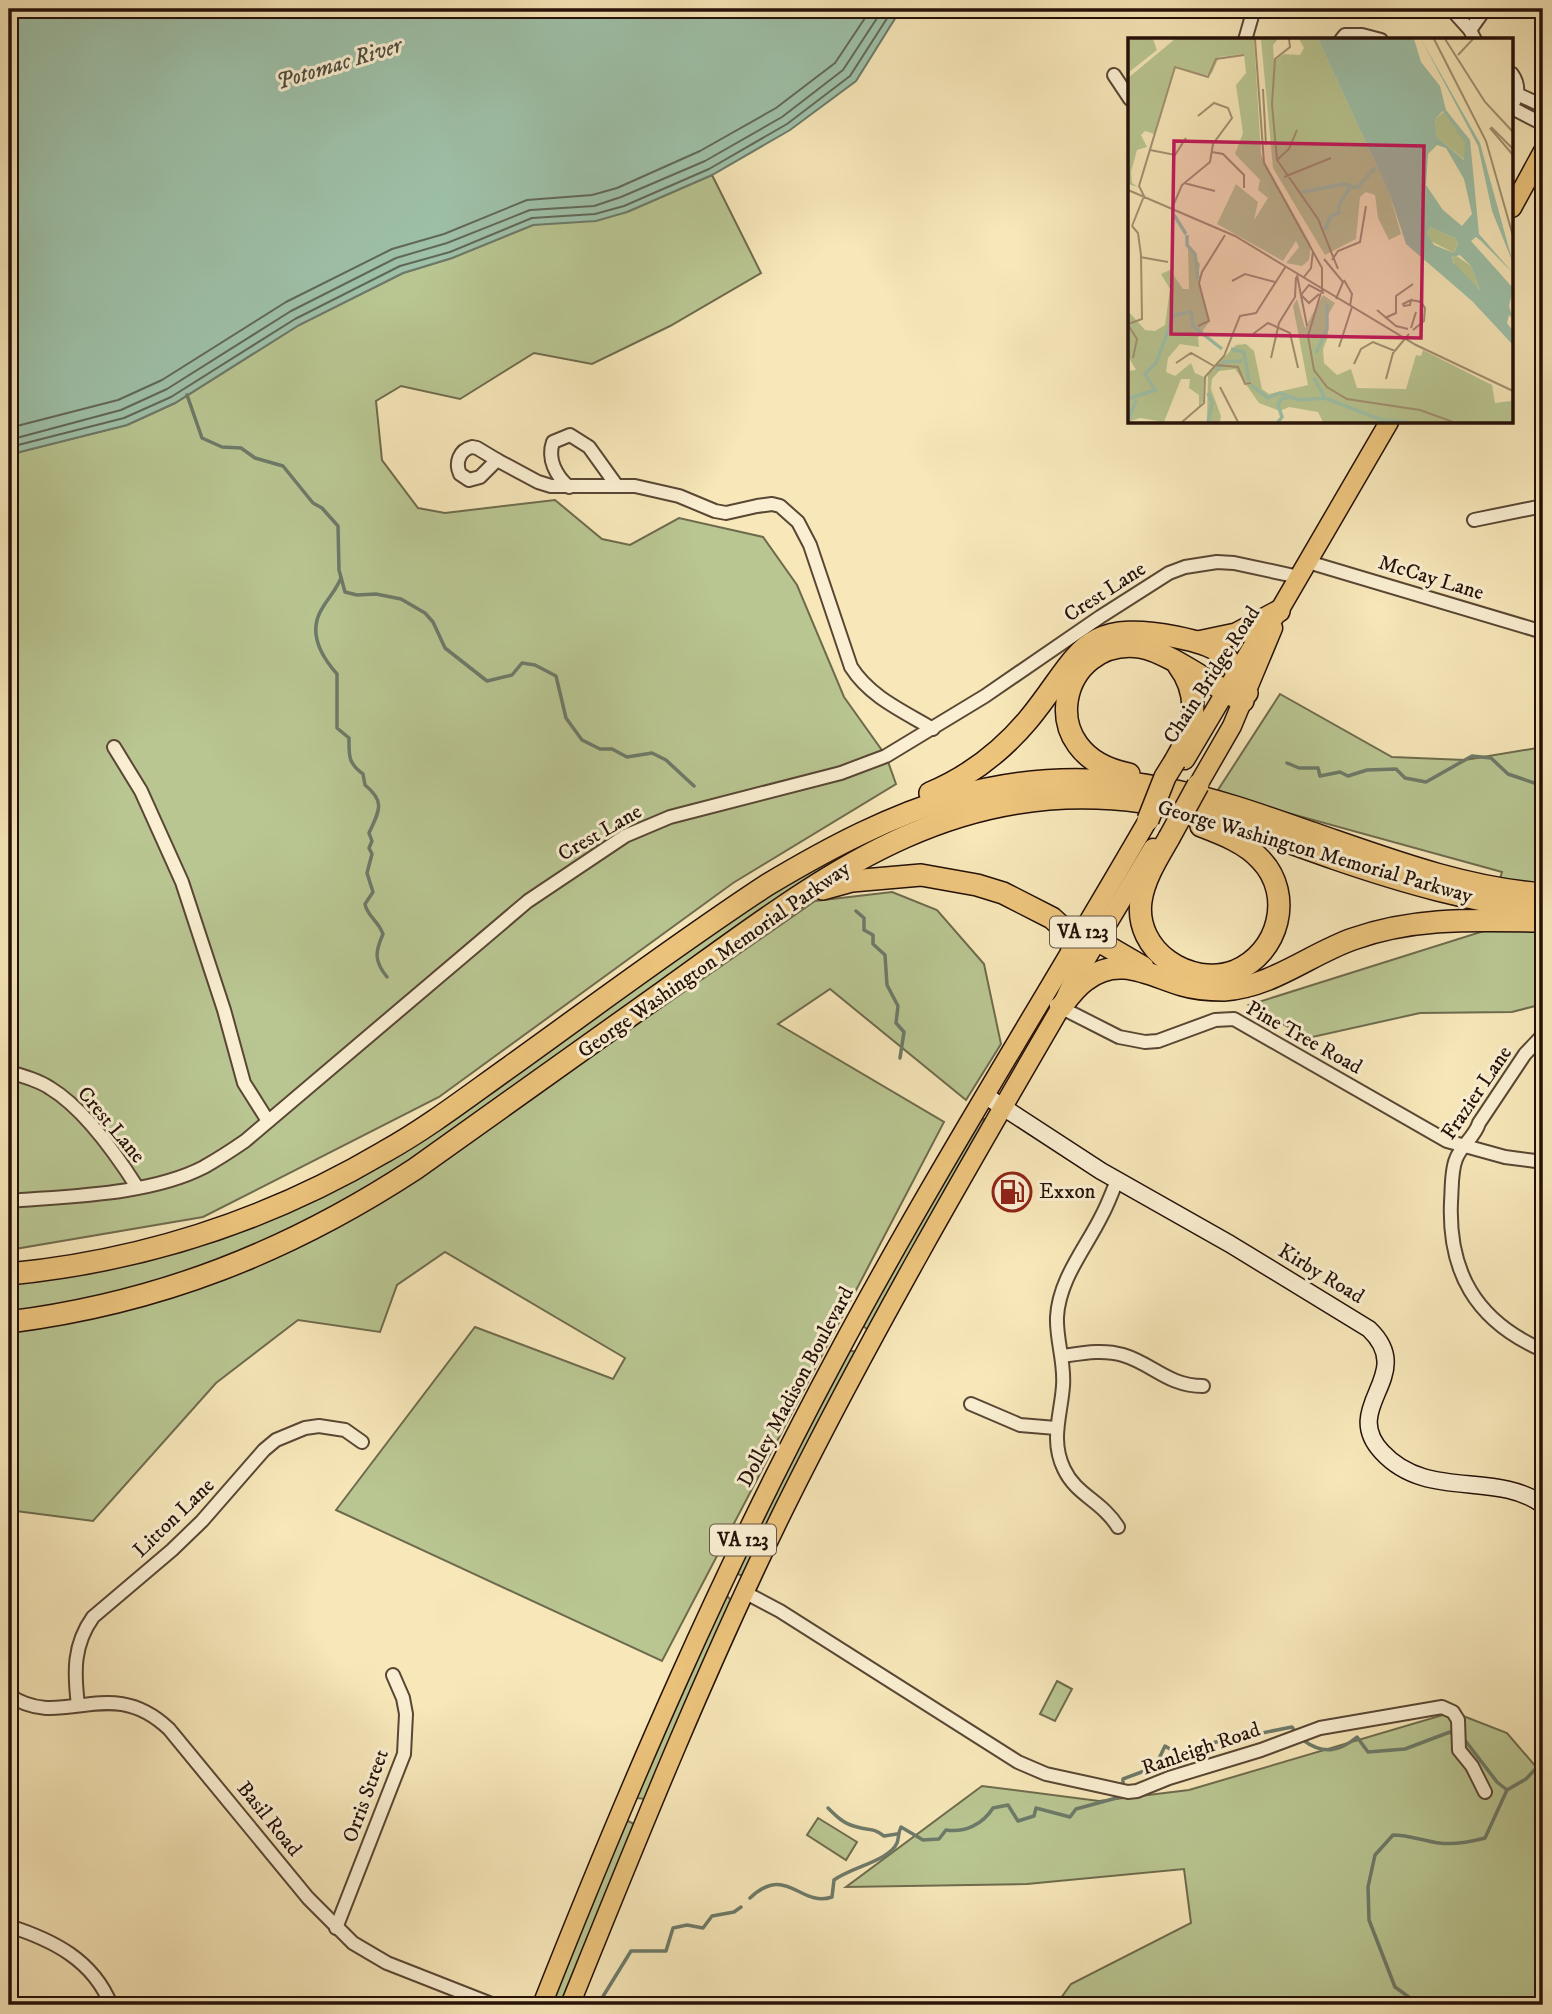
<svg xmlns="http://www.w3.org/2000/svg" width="1552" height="2014" viewBox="0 0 1552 2014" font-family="'IM FELL DW Pica',serif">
<rect width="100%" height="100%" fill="#f7e7b9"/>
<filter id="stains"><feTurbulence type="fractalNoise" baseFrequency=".00286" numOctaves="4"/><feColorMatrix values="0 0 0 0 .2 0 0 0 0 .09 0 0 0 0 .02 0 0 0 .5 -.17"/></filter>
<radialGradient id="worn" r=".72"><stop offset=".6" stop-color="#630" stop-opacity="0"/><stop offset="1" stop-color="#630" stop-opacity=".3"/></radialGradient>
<g fill="#b9c692" stroke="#6e6b4d" stroke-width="2">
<path d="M712,175L761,273L670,326L592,364L534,353L460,399L401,386L376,401L382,460L418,508L445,513L555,500L602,539L630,545L679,518L763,537L797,585L844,697L886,756L896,784L733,883L439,1097L203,1217L9,1250V458L19,452L127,425L175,403L299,325L403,273L452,258L533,225L627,212Z"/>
<path d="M1280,694L1392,757L1465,760L1543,747V1004L1512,1012L1420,1013L1308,1038L1249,1005L1484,931L1502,872L1216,793Z"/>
<path d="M943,805L919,825L511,1096L285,1239L150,1288L9,1316V1280L316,1196L779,885Z"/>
<path d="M892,892L937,910L984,964L1001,1044L966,1100L830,989L778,1024L944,1122L662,1661L336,1510L475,1327L613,1379L625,1358L445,1252L397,1285L380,1332L298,1320L216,1383L93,1521L16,1511L9,1507V1328L225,1276L577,1066L815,901Z"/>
<path d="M984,1119H987L869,1330L864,1327V1321L979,1121Z"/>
<path d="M847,1350L857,1352L743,1576L735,1573Z"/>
<path d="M728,1597L733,1602L645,1799L636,1798L722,1599Z"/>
<path d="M1057,1681L1072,1689L1055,1721L1040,1714Z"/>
<path d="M1453,1712L1507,1733L1543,1775V2005H1056L1071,1984L1191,1923L1184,1869L1027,1884L846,1887L982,1786L1099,1801L1189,1790Z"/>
<path d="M818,1818L857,1842L846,1860L807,1835Z"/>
<path d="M626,1820L634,1824L636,1828L566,2005H549Z"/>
</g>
<path fill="#9ec1a9" stroke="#6d7a69" stroke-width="2" d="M9,9H901L856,81L790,130L712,175L627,212L596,221L533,225L452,258L403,273L299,325L175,403L127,425L20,452L9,458Z"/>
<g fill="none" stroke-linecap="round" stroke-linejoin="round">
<g stroke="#616858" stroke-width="2">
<path d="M9,428L118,400L162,380L286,302L392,249L444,234L527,200L592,195L617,188L700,151L776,108L835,63L871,9"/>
<path d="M9,440L121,410L167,389L291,311L396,258L447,243L530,210L594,206L621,197L705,161L782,117L843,70L883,9"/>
<path d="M9,450L18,445L124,418L171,397L295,319L400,266L450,252L532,218L595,214L624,206L709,169L787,124L850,76L893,9"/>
</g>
<g stroke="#6d7a69" stroke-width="3.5">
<path d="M187,395L202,438L222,447L241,448L255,458L283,466L313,503L322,508L338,526L339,570L345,592L357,595L376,594L401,599L425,613L433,622L445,648L487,681L512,675L522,663L535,665L556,676L566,718L582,740L600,749H612L627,757L652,753L666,760L694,786"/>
<path d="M341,578C336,590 329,597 323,607C307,631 320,655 337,674V728L349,738C349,756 348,763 363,774L365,785C386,802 379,811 369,833L372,841L369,848L372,854L367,873L373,892L365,904C367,916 378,920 383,934C375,952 374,961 387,977"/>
<path d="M1287,763L1299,768H1318L1320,776L1340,772L1348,776L1367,770L1396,769L1405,778L1426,782L1472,756L1491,758L1508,774L1543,786"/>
<path d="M856,911L864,918V930L873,935V944L885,955L887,985L898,1006L896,1023L904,1032L900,1058"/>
<path d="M1464,1739L1497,1782L1507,1790"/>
<path d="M1303,1740C1323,1755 1339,1752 1357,1737L1368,1752L1405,1749L1450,1732L1453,1734"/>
<path d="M1186,1758L1206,1744L1292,1727L1294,1730"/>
<path d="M1123,1786V1779L1155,1767L1165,1746L1175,1752"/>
<path d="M828,1808C837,1817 844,1824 857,1827C870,1831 872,1827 884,1836L897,1834"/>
<path d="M750,1898C787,1863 800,1908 832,1897L834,1880C851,1867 889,1861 897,1843C899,1838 898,1833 901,1827L923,1840L939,1839L946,1830C965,1833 983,1824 993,1808L1008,1805L1018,1821L1034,1816L1036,1808L1070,1817L1076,1809L1120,1797"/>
<path d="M590,2003L602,1998L631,1951H666L673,1928L687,1925L703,1928L712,1916L734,1912L741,1907"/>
<path d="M1427,2005L1413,2000L1395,1987L1369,1920L1368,1887L1375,1855L1393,1835C1410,1835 1423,1841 1439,1843C1454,1845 1470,1842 1485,1838L1507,1790L1526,1779L1543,1761"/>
</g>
<defs>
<g id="street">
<path d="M1451,9L1470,30L1475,40"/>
<path d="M1470,30L1485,9"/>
<path d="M1245,40L1254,9"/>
<path d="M1341,40L1345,35H1362L1381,40"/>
<path d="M1512,74C1519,84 1519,95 1512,105"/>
<path d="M1114,75L1130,99"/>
<path d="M1517,94L1543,106"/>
<path d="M1512,108L1543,124"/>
<path d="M472,447L477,448L497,460L480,477L469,480L460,474C455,463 459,450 472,447Z"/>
<path d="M497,460L538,482L551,486H635L679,496L715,511L726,513L757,506L772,504L780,506L798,522L810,545L851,667C870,697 903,711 933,729"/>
<path d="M569,487C556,476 547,459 553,442L570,435L589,447L617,486"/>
<path d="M1474,520L1543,506"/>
<path d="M1308,562L1543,632"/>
<path d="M114,747L141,791L182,882L224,1010L244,1083L268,1121"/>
<path d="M1056,1005L1119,1037L1145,1042L1158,1041L1215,1020L1234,1019L1447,1141L1505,1157L1543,1162"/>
<path d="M9,1072C23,1076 38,1080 50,1088C83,1108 116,1154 137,1187"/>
<path d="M1117,1181C1112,1192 1108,1204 1102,1215C1086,1248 1059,1279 1057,1317C1056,1340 1065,1362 1063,1386C1061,1415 1050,1440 1064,1469C1076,1495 1102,1501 1118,1527"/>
<path d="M9,1201C69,1196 150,1195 204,1167C218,1159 232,1150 245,1141L528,901L625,836L670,817L841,773L886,756L985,696L1100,617L1169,573L1185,567L1217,562L1234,563L1299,577"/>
<path d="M1540,1349C1476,1320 1448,1272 1451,1202C1452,1189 1451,1171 1456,1159C1461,1145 1475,1137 1479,1123L1525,1054L1543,1035"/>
<path d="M1063,1356C1083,1353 1103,1349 1123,1355C1153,1364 1168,1386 1203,1386"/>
<path d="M971,1404L1020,1425L1056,1428"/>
<path d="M744,1592L780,1611L1018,1762L1046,1774L1128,1792L1137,1791L1169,1778L1261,1750L1320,1728L1442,1707L1453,1712L1458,1720L1459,1750L1472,1766L1485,1792"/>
<path d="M9,1695C62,1732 109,1672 169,1729L308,1898L353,1943L387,1963L494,2005"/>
<path d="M78,1705C74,1672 73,1645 93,1617L172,1550L202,1521L264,1450L276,1440L305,1428L319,1426L345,1430L362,1442"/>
<path d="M9,1926C53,1940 93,1960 111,2005"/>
<path d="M336,1928L404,1754L406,1714L403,1698L393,1675"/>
</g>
<path id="secondary" d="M986,1096L1101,1171L1230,1244L1369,1329C1418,1376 1339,1406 1382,1452C1427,1501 1496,1470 1543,1505"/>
<g id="primary">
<path d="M1512,208L1543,151"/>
<path d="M1185,760L1254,644L1279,611L1389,422"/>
<path d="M1198,785L1232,726L1273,628"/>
<path d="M542,2005C629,1785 723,1568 835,1359C933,1175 1044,1000 1148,820"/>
<path d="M570,2005C638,1837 705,1670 785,1507C870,1336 965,1172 1061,1007L1074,979L1153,848"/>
</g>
<g id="highway">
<path d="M1198,642L1236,634L1279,611"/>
<path d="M1175,761C1194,730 1202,697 1178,665"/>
<path d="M1129,774C1030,755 1060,636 1140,647C1167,651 1215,687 1243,701"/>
<path d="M930,793C968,777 1001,752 1028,720C1080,657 1079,618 1176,637C1220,646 1228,652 1247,693"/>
<path d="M1169,838C1158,857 1144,879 1141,901C1134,951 1190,988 1235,971C1279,953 1294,895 1261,860C1246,843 1222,834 1201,826"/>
<path d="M823,889L852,881L921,875L977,885L1003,893L1052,918L1064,929L1073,949"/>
<path d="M1083,932L1143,967"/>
<path d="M1061,1007C1068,998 1076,987 1086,980C1118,955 1149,975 1182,985C1195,989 1210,990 1224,990C1272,987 1310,954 1353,939C1414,917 1475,920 1538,921"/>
<path d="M9,1274C142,1261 269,1220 384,1152C429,1127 470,1095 511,1066C596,1005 680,942 767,885C896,808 1009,759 1162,788C1213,798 1261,815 1309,832C1385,858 1462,888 1543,894"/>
<path d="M9,1322C159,1303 288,1252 415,1169C499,1109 583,1050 666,990C817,882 945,775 1143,802C1210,812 1273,837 1336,859C1403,882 1472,902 1543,909"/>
</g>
</defs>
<use href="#street" stroke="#594634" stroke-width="16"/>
<use href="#secondary" stroke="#241008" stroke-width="19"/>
<use href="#primary" stroke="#241008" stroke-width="21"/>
<use href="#highway" stroke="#241008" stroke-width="24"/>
<use href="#street" stroke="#faefd2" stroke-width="12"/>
<use href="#secondary" stroke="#faefd2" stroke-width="16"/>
<use href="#primary" stroke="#ecc47c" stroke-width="18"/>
<use href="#highway" stroke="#ecc47c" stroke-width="21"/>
<defs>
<g id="highway-bridge">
<path d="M1148,820L1165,777L1175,761"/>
<path d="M1169,838L1198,785"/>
</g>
</defs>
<use href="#highway-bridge" stroke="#241008" stroke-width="24" stroke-linecap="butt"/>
<use href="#highway-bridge" stroke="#ecc47c" stroke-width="21"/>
</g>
<defs>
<symbol id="fuel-ring" viewBox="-11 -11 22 22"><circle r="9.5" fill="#faefd2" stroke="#8f2418" stroke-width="1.5"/><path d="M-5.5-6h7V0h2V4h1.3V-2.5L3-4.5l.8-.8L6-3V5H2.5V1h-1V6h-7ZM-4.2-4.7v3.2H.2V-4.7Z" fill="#8f2418"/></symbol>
</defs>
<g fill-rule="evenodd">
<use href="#fuel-ring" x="990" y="1170" width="44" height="44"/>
</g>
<g text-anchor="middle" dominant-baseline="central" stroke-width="6" stroke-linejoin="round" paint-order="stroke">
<g fill="#faefd2" stroke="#645345" stroke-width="2">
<rect x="1050" y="916.5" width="66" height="31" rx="5"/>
<rect x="710" y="1524.5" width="66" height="31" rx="5"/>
</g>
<g font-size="19" font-weight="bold" fill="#241008">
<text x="1083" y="932">VA 123</text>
<text x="743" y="1540">VA 123</text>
</g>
<g font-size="21" fill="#241008" stroke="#faefd2">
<text transform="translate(1431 578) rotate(17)">McCay Lane</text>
<text transform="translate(1105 592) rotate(-33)">Crest Lane</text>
<text transform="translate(1212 675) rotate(-57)">Chain Bridge Road</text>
<text transform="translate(600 833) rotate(-30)">Crest Lane</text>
<text transform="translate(1315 852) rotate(16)">George Washington Memorial Parkway</text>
<text transform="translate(714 960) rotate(-35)">George Washington Memorial Parkway</text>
<text transform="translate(1304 1038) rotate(29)">Pine Tree Road</text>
<text transform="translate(1477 1093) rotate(-56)">Frazier Lane</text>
<text transform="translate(111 1125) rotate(50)">Crest Lane</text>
<text transform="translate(1321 1274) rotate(31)">Kirby Road</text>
<text transform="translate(796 1387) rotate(-62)">Dolley Madison Boulevard</text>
<text transform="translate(174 1518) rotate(-44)">Litton Lane</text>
<text transform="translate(1201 1749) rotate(-19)">Ranleigh Road</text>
<text transform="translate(366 1796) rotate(-70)">Orris Street</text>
<text transform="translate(269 1819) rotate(51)">Basil Road</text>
</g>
<g font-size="21" fill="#241008" stroke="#faefd2" text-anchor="start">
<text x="1039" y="1192">Exxon</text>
</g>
<g font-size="23" font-style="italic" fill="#4f4e40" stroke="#faefd2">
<text transform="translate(339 64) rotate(-17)">Potomac River</text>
</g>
</g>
<g transform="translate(1128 38)">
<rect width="385" height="385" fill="#f7e7b9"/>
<path d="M5,1H25L29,12L0,35V3ZM47,1H126L133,117L183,207L181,222L174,228L158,225L171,209L168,203L155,223L89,186L108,146L130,164L126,182L140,160L130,152L132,142L107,116L115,95L108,47L118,35L116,16L91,19L84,35L76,38L47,28L26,96L17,93L13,97L19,109L9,112L3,134L4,145L10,149L0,146V40ZM133,1H150L145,7L146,23L156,16L172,17L176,10L171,1H190L262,157L273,196L261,202L250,180L247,157L238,154L232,159L228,201L197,217L145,130ZM318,72L337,105V122L309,99L307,81ZM302,189L327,200L330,204L326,215L303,203L299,195ZM60,209L72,226L70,240L81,284L70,299L71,309L52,306L40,320L38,334L47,338L63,325L67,335L76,339L75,363L71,369V357L61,350L62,341H53L36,384L12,380L0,384V333L8,332L0,318V273L17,292L27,293L37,287L42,251L33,236L42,232L55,251H61ZM327,217L343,228L352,252L328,228L324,221ZM195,257L207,265L199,279L200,299L195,311L196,325L209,337L223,331L229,350L278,351L288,317L293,318L295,312L364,347L367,365L383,363L384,356L385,384H195L190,374L161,369L152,373L131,365L107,331L91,333L84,341L83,351L93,378L92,384H79L80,336L108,307L118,306L126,313L134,351L141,356L180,347L165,268L169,261L177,290Z" fill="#b9c692"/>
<path d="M190,1H286L293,24L312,48L318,72L342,102L351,196L385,235L353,203L348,199L343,203L385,250L381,268L385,281L381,277L379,285L385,293V307L344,263L278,206L262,157ZM315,73L337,105L336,122L309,99L307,81ZM309,107L318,110L336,141L344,176L334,188L315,172L298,147L300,116ZM302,189L327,200L330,205L326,215L306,207L299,195ZM332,217L343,228L352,252L325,224L324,219ZM293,1L352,105L385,225L364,173L350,108Z" fill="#9ec1a9" fill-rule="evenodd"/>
<path fill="none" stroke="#9ec1a9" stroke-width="3.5" d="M174,154L216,146L223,148M46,177L58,196M197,192L203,178L211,175V167L222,149H230L247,130M59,197V207L67,216L70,241M103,311L116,314L121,343M188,315L199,291V266M88,332L96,324L114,323M186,340L197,360M123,347L140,360L152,355L171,362L197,360L254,382L280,384M80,355L84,365L80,384M0,361L27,352L17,336L28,325L46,277L63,274L65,288L94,311M0,383L8,362M150,384L154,379L150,367L153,361L161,360"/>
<path fill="none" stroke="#a39172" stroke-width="2" d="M127,1L136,125L194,230V251L180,298L186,332L199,349L219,361L292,372L325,384M161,1L162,9L147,21L144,66L149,122L190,181L210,231M306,1L358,103L385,198M317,1L357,64L385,94M330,17L345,1M135,51L138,107M363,89L385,111M362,90L385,117M22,112L47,117L58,100M84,114L95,116L116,137V150M149,122L161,111L169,92M156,139L203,120M56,145L87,153M0,152L107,198L288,307L385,353M44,170L54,147L82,124L85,106L104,80L100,70L86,65L70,78M4,188L16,158L11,148L47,29L80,39L88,21L116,17M12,219L40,224M196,221L215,244L208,261M204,222L210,213L232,204L238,168M169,237L179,288M176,239L183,230L185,213M216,242L224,256L222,268M104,243L117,236L147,244M191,256L181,265L173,257L181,247L196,255M283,262L293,264L297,270L296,283L285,292M283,262L282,267L276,268L275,266ZM249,272L268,288L280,291M257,280L268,275V258L285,246M0,286L14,281L13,217L10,195L4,188M0,287L9,301L5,320M70,288L81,283L71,245L74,234L97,197M283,290L288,274L286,280M125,296L140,285L162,295L170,330M211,309L224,269M143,320L151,285L167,259L168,239M48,325L63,315L86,328M226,326L233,311L245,304L267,313M88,327L110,329L117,346L123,345M258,341L265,315L281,296M92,349L110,384M54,384L76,365L77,339L96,318L112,278L128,275L158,228"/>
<path fill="#c2185b" fill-opacity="0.15" stroke="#c2185b" stroke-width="3.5" d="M46,103L296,108L293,300L43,296Z"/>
<rect width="385" height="385" fill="none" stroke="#241008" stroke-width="3.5"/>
</g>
<rect width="1552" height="2014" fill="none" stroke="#f7e7b9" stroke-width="35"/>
<rect x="10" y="10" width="1531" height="1993" fill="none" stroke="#241008" stroke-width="3.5"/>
<rect x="18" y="18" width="1517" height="1979" fill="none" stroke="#241008" stroke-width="2"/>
<rect width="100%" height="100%" filter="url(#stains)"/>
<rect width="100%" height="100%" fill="url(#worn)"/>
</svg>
